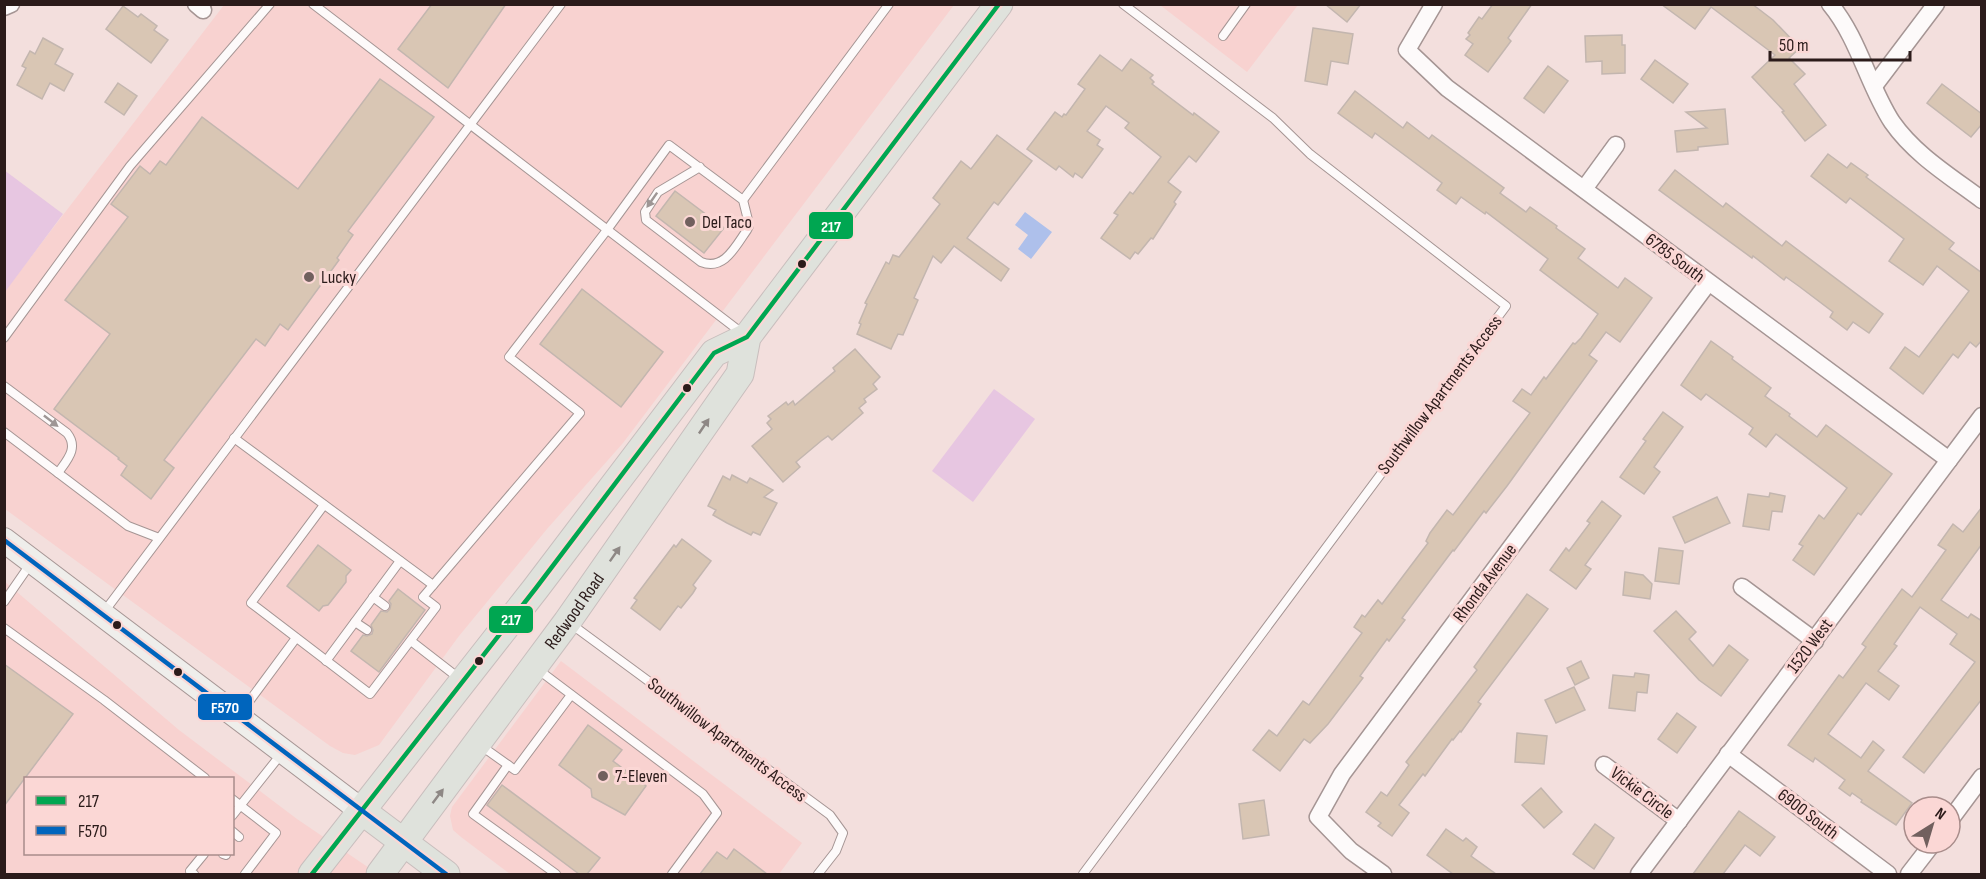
<svg xmlns="http://www.w3.org/2000/svg" width="1986" height="879" viewBox="0 0 1986 879" font-family="'Sofia Sans Condensed',sans-serif">
<rect width="100%" height="100%" fill="#f3dfdd"/>
<g fill="#f8d2d0" fill-rule="evenodd">
<path d="M224,5H954L623,443L547,529L459,636L379,745L355,755L343,753L330,746L5,509L4,292Z"/>
<path d="M1160,5H1298L1247,72Z"/>
<path d="M4,581L179,730L297,819L378,874H5ZM26,778H232V854H26Z"/>
<path d="M561,661L802,843L779,874H510L461,837L453,830L450,816L452,807Z"/>
</g>
<g fill="#e7c6e1">
<path d="M4,170L63,214L5,292H4Z"/>
<path d="M994,389L1035,419L973,502L932,471Z"/>
</g>
<path fill="#aec0eb" d="M1025,212L1052,232L1031,259L1018,249L1028,235L1015,225Z"/>
<g fill="#d9c6b4" stroke="#c3b6af" stroke-width="1.5">
<path d="M432,4H506L448,88L398,49Z"/>
<path d="M1325,4H1361L1347,22Z"/>
<path d="M1493,4H1532L1508,38L1511,41L1488,72L1465,55L1473,44L1466,39L1470,35L1468,33L1479,17L1482,19Z"/>
<path d="M1661,4H1752L1773,20L1800,48L1789,58L1805,74L1794,84L1826,125L1805,141L1782,112L1784,111L1752,77L1775,55L1711,7L1695,29Z"/>
<path d="M123,6L138,17L141,14L157,26L154,30L168,40L151,63L106,29Z"/>
<path d="M1313,28L1353,34L1348,64L1331,61L1327,85L1305,81Z"/>
<path d="M1622,35V45H1625V73L1602,74V61L1586,62L1585,36Z"/>
<path d="M43,38L63,49L55,64L73,74L64,91L50,83L42,99L17,85L26,68L22,66L30,51L35,54Z"/>
<path d="M1100,55L1122,71L1131,59L1153,75L1150,78L1154,82L1152,84L1193,115L1194,113L1219,132L1196,162L1189,156L1168,182L1181,192L1174,202L1176,204L1153,239L1151,238L1138,254L1135,252L1130,259L1101,238L1118,215L1114,213L1130,192L1133,194L1161,157L1125,128L1129,123L1106,106L1087,131L1100,140L1097,145L1103,149L1082,178L1075,173L1073,177L1059,166L1056,170L1027,149L1055,112L1062,117L1064,114L1066,115L1085,89L1078,84Z"/>
<path d="M1655,60L1688,84L1673,103L1641,79Z"/>
<path d="M1548,66L1568,81L1544,113L1524,98Z"/>
<path d="M380,79L434,117L348,231L353,235L337,258L339,260L288,330L280,324L265,346L256,339L164,460L174,468L151,499L121,475L127,466L118,459L119,458L54,409L110,334L65,300L128,217L111,204L140,166L150,174L160,161L166,165L202,117L298,189Z"/>
<path d="M118,83L137,96L124,115L105,102Z"/>
<path d="M1942,84L1982,114V124L1971,137L1927,103Z"/>
<path d="M1355,91L1403,128L1407,122L1429,139L1432,135L1504,188L1500,193L1526,212L1530,207L1557,226L1556,228L1585,249L1578,258L1618,288L1625,278L1652,298L1620,342L1606,332L1589,355L1597,361L1507,486L1486,513L1484,511L1454,551L1453,550L1402,618L1405,620L1389,641L1387,639L1360,676L1363,678L1328,724L1310,743L1304,739L1280,771L1253,750L1269,730L1277,736L1303,701L1309,705L1362,633L1354,627L1362,615L1365,617L1378,600L1382,604L1428,543L1426,541L1430,533L1447,510L1453,515L1530,413L1513,401L1522,389L1531,395L1544,377L1546,379L1573,343L1575,344L1581,338L1598,314L1540,270L1548,259L1486,212L1485,214L1461,197L1456,204L1437,190L1442,183L1375,133L1372,138L1338,113Z"/>
<path d="M1725,109L1728,144L1698,147V150L1677,152L1675,131L1707,128L1686,112Z"/>
<path d="M997,135L1032,161L998,205L994,202L967,238L1009,269L1001,281L954,246L941,263L933,256L914,298L918,300L903,335L898,334L891,349L857,334L861,324L859,323L867,304L865,303L886,262L889,264L893,255L899,257L940,204L933,198L961,161L971,169Z"/>
<path d="M1828,154L1847,168L1851,163L1868,175L1866,177L1954,243L1949,249L1982,273V340L1976,347L1970,342L1958,358L1953,354L1923,394L1890,368L1905,347L1919,357L1969,291L1937,266L1923,285L1889,261L1904,239L1850,198L1846,203L1811,176Z"/>
<path d="M1675,170L1723,207L1726,203L1782,246L1786,241L1883,314L1869,333L1853,322L1847,330L1830,317L1833,312L1800,287L1786,277L1784,280L1753,256L1752,258L1659,190Z"/>
<path d="M675,191L724,228L704,253L656,216Z"/>
<path d="M582,289L663,352L621,407L540,344Z"/>
<path d="M1711,341L1733,357L1732,359L1771,388L1765,396L1790,414L1789,416L1817,437L1826,425L1892,474L1861,515L1858,513L1814,575L1793,560L1803,546L1799,544L1819,515L1824,519L1847,488L1776,434L1766,447L1749,434L1753,428L1706,394L1701,400L1681,385Z"/>
<path d="M855,349L880,377L873,384L877,389L864,399L866,402L859,408L863,413L832,440L828,436L821,441L796,462L800,467L783,482L752,446L772,429L767,423L771,419L768,416L786,402L788,405L793,401L795,405L835,371L833,368Z"/>
<path d="M1663,412L1683,427L1654,467L1660,472L1644,494L1620,477L1646,441L1643,439Z"/>
<path d="M732,475L747,483L750,478L773,490L764,497L777,503L760,535L753,532L751,535L727,523L713,515L716,510L708,506L723,476L730,480Z"/>
<path d="M1770,493L1785,496L1782,512L1772,511L1769,530L1743,526L1748,494L1769,497Z"/>
<path d="M1717,497L1730,523L1685,543L1673,517Z"/>
<path d="M1602,501L1621,516L1585,565L1591,569L1576,589L1550,570L1566,548L1569,551L1590,523L1587,521Z"/>
<path d="M1982,507V544L1941,600L1968,618L1971,614L1982,621V699L1924,773L1903,757L1975,662L1950,644L1957,634L1920,607L1894,644L1897,646L1878,671L1899,686L1889,700L1866,683L1828,734L1861,758L1873,741L1884,750L1868,771L1912,803L1896,825L1861,802L1862,800L1852,793L1850,796L1839,788L1845,780L1815,758L1813,762L1788,745L1839,675L1843,678L1866,647L1862,644L1902,589L1912,597L1946,550L1938,545L1953,524L1963,532Z"/>
<path d="M682,539L711,561L693,585L696,588L693,593L681,608L678,606L660,630L631,608L637,600L634,598L674,545L676,547Z"/>
<path d="M318,545L351,570L346,576V582L328,605L323,606L319,611L287,586Z"/>
<path d="M1659,548L1683,551L1679,584L1655,581Z"/>
<path d="M1625,572L1643,575L1652,584L1650,599L1623,595Z"/>
<path d="M398,589L425,610L379,672L351,651L363,635L367,636L372,634L373,630L371,625L381,611L387,612L390,609L391,604L389,601Z"/>
<path d="M1527,594L1548,609L1478,702L1481,704L1461,732L1460,731L1453,740L1452,739L1425,776L1423,774L1399,805L1409,813L1392,836L1378,826L1381,823L1366,812L1381,792L1387,796L1409,765L1406,762L1477,670L1474,667Z"/>
<path d="M1676,611L1696,632L1689,639L1713,666L1729,645L1748,660L1721,696L1699,680L1654,631Z"/>
<path d="M1581,661L1589,678L1575,685L1567,668Z"/>
<path d="M4,664L73,714L4,806Z"/>
<path d="M1635,673L1649,675L1647,693L1637,692L1635,711L1609,708L1613,675L1634,677Z"/>
<path d="M1574,687L1585,710L1556,723L1545,700Z"/>
<path d="M1677,713L1696,727L1677,753L1658,739Z"/>
<path d="M588,725L622,750L613,761L646,786L625,815L592,797L591,789L559,765Z"/>
<path d="M1517,733L1547,736L1544,764L1515,762Z"/>
<path d="M502,785L600,858L587,874H579L487,805Z"/>
<path d="M1541,788L1562,812L1544,828L1522,805Z"/>
<path d="M1264,800L1269,835L1243,839L1239,804Z"/>
<path d="M1739,811L1775,837L1760,856L1745,845L1723,874H1693Z"/>
<path d="M1595,824L1614,838L1594,869L1573,854Z"/>
<path d="M1446,829L1463,841L1466,838L1477,847L1471,856L1496,874H1453L1427,855Z"/>
<path d="M734,849L767,874H700L717,852L727,859Z"/>
</g>
<g fill="none" stroke-linecap="round" stroke-linejoin="round">
<defs>
<g id="lane">
<path d="M313,4L742,333"/>
<path d="M1223,36L1246,4"/>
<path d="M743,200L889,4"/>
<path d="M4,338L130,166L270,4"/>
<path d="M4,386L67,433C79,448 67,460 58,473"/>
<path d="M4,432L128,526L159,538"/>
<path d="M234,438L433,585"/>
<path d="M324,505L251,603L370,694L436,607L423,597L580,413L509,357L607,230L669,145L743,200L748,220L749,226L747,230C735,247 724,271 701,262L646,220L645,212L658,192L700,167"/>
<path d="M373,597L385,606"/>
<path d="M4,602L31,563"/>
<path d="M104,612L561,4"/>
<path d="M355,622L367,630"/>
<path d="M571,624L830,815L843,833L836,851L818,874"/>
<path d="M4,628L104,700L205,778"/>
<path d="M411,641L460,679"/>
<path d="M326,661L400,561"/>
<path d="M536,668L703,794L717,813L672,874"/>
<path d="M239,715L296,638"/>
<path d="M480,745L515,770L571,695"/>
<path d="M508,765L473,814L556,874"/>
<path d="M232,799L276,833L245,874"/>
<path d="M232,816L282,753"/>
<path d="M232,831L239,837"/>
<path d="M223,854L226,855"/>
<path d="M194,874L190,871L204,854"/>
<path d="M1083,874L1506,306L1310,154L1273,118L1123,4"/>
</g>
<g id="street">
<path d="M196,4L203,10"/>
<path d="M1434,4L1407,50L1447,88L1949,460"/>
<path d="M1830,4C1859,39 1868,85 1892,122C1915,155 1950,176 1982,200"/>
<path d="M4,7L11,4"/>
<path d="M1874,86L1936,4"/>
<path d="M1584,189L1616,145"/>
<path d="M1742,587L1815,641"/>
<path d="M1728,754L1888,874"/>
<path d="M1604,765L1679,821"/>
<path d="M1950,820L1982,777"/>
<path d="M1383,874L1351,851L1318,817L1342,774L1708,283"/>
<path d="M1639,874L1982,416"/>
<path d="M1909,874L1933,843"/>
</g>
<path id="secondary" d="M4,540L362,811"/>
<g id="primary">
<path d="M362,811L446,874"/>
<path d="M312,874L536,588L714,353L747,337"/>
<path id="s1" d="M380,874L567,622L740,374L747,337L999,4"/>
</g>
</defs>
<use href="#lane" stroke="#a59594" stroke-width="10"/>
<use href="#street" stroke="#a59594" stroke-width="19"/>
<use href="#secondary" stroke="#a59594" stroke-width="26"/>
<use href="#primary" stroke="#c8bebd" stroke-width="29"/>
<use href="#lane" stroke="#fdfafa" stroke-width="8"/>
<use href="#street" stroke="#fdfafa" stroke-width="16"/>
<use href="#secondary" stroke="#efeeeb" stroke-width="24"/>
<use href="#primary" stroke="#dfe2dc" stroke-width="27"/>
<defs>
<path id="bus-1" d="M312,874L536,588L714,353L747,337L999,4"/>
<path id="bus-2" d="M4,540L446,874"/>
</defs>
<use href="#bus-1" stroke="#fbd7d5" stroke-width="9"/>
<use href="#bus-2" stroke="#fbd7d5" stroke-width="9"/>
<use href="#bus-1" stroke="#00a651" stroke-width="4.5"/>
<use href="#bus-2" stroke="#0065bd" stroke-width="4.5"/>
</g>
<defs><path id="oneway-solid" d="M-6-.8H1V-3.2L6.5 0L1 3.2V.8H-6Z" transform="scale(1.5)"/></defs>
<g fill="#9e9695">
<use href="#oneway-solid" transform="translate(652 200) rotate(125)"/>
<use href="#oneway-solid" transform="translate(51 421) rotate(38)"/>
</g>
<g fill="#8e8885">
<use href="#oneway-solid" transform="translate(704 426) rotate(-56)"/>
<use href="#oneway-solid" transform="translate(615 554) rotate(-55)"/>
<use href="#oneway-solid" transform="translate(438 796) rotate(-53)"/>
</g>
<g fill="#71605e" stroke="#fbd7d5" stroke-width="2">
<circle cx="690" cy="222" r="6"/>
<circle cx="309" cy="277" r="6"/>
<circle cx="603" cy="776" r="6"/>
</g>
<g fill="#2b1b1a" stroke="#fbd7d5" stroke-width="2">
<circle cx="802" cy="264" r="5"/>
<circle cx="687" cy="388" r="5"/>
<circle cx="117" cy="625" r="5"/>
<circle cx="479" cy="661" r="5"/>
<circle cx="178" cy="672" r="5"/>
</g>
<g text-anchor="middle" dominant-baseline="central" stroke-width="6" stroke-linejoin="round" paint-order="stroke">
<g font-size="18" fill="#2b1b1a" stroke="#fbd7d5" text-anchor="start">
<text x="702" y="222">Del Taco</text>
<text x="321" y="277">Lucky</text>
<text x="615" y="776">7-Eleven</text>
</g>
<g font-size="18" fill="#2b1b1a" stroke="#fbd7d5">
<text transform="translate(1675 258) rotate(37)">6785 South</text>
<text transform="translate(1440 395) rotate(-53)">Southwillow Apartments Access</text>
<text transform="translate(1485 583) rotate(-53)">Rhonda Avenue</text>
<text stroke="none"><textPath href="#s1" startOffset="327">Redwood Road</textPath></text>
<text transform="translate(1810 646) rotate(-53)">1520 West</text>
<text transform="translate(727 740) rotate(37)">Southwillow Apartments Access</text>
<text transform="translate(1642 793) rotate(37)">Vickie Circle</text>
<text transform="translate(1808 814) rotate(37)">6900 South</text>
</g>
</g>
<g stroke="#fbd7d5" stroke-width="2">
<rect x="808" y="211" width="46" height="29" rx="6" fill="#00a651"/>
<rect x="488" y="605" width="46" height="29" rx="6" fill="#00a651"/>
<rect x="197" y="693" width="56" height="28" rx="6" fill="#0065bd"/>
</g>
<g font-size="16" text-anchor="middle" font-weight="bold" fill="#fff">
<text x="831" y="232">217</text>
<text x="511" y="625">217</text>
<text x="225" y="713">F570</text>
</g>
<rect width="1986" height="879" fill="none" stroke="#2b1b1a" stroke-width="12"/>
<rect x="24" y="777" width="210" height="78" fill="#fbd7d5" stroke="#a88c8a" stroke-width="1.5"/>
<rect x="36" y="796" width="30" height="9" fill="#00a651" stroke="#a88c8a" stroke-width="1.5"/>
<text x="78" y="807" font-size="18" fill="#2b1b1a">217</text>
<rect x="36" y="826" width="30" height="9" fill="#0065bd" stroke="#a88c8a" stroke-width="1.5"/>
<text x="78" y="837" font-size="18" fill="#2b1b1a">F570</text>
<g transform="translate(1932 825) rotate(37)"><circle r="28" fill="#fbd7d5" stroke="#a88c8a" stroke-width="1.5"/>
<path d="M0-4.5L10 22L0 15L-10 22Z" fill="#71605e"/>
<text y="-9" font-size="16" font-weight="bold" text-anchor="middle" fill="#2b1b1a">N</text>
</g>
<path d="M1770 51v9h140v-9" fill="none" stroke="#2b1b1a" stroke-width="3"/>
<text x="1779" y="51" font-size="18" fill="#2b1b1a" stroke="#fbd7d5" stroke-width="4.5" paint-order="stroke">50 m</text>
</svg>
